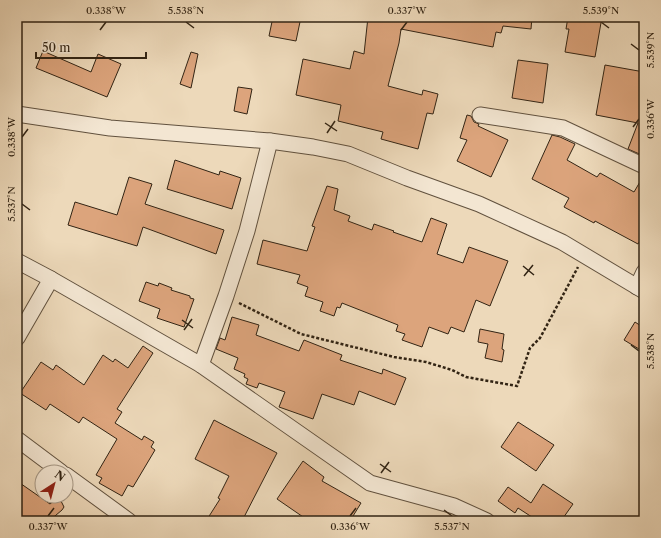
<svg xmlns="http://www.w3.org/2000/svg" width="661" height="538" viewBox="0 0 661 538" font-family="'Libre Caslon Text',serif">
<rect width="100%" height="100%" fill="#edd9ba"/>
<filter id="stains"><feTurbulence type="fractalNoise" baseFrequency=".005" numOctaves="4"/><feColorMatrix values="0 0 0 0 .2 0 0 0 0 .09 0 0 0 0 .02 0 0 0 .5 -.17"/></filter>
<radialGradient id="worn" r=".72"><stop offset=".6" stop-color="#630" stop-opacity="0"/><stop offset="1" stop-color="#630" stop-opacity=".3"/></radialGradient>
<g fill="#dca47c" stroke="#322414">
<path d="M273,17H301L296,41L269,36Z"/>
<path d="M368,17H392L413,20L414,17H532L531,29L503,26L501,33L496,32L493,47L401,29L399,43L388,86L422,95L423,90L438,94L433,114L427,113L418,149L381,139L383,132L338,121L341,105L296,95L303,59L350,69L354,51L364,54Z"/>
<path d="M568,17H602L595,57L565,52L569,29H566Z"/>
<path d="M43,51L91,72L98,54L121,64L107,97L36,68Z"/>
<path d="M191,52L198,54L191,88L180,84Z"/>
<path d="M518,60L548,64L543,103L512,98Z"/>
<path d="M605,65L644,72V156L628,149L638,123L596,115Z"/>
<path d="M238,87L252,89L247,114L234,111Z"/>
<path d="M467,115L471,116L474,122L479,124L478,126L508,140L491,177L457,161L467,140L460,138Z"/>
<path d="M552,135L560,137L575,144L567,160L597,177L600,173L634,192L644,175V233L638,244L595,221L594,223L564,207L569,198L532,179Z"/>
<path d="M175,160L219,175L220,171L241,178L232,209L167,189Z"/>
<path d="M129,177L152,184L145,204L224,230L216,254L143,227L137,246L68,225L75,202L117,215Z"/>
<path d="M327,186L338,189L334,210L350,216L348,221L372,230L374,224L394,231L393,232L422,242L431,218L447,224L437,254L463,263L469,247L508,261L490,306L476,300L464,332L451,327L448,334L429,327L422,347L402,340L405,334L396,331L398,325L342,303L340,308L337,307L334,316L320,311L323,302L305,296L308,287L297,283L300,275L257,264L263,240L307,251L315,227L312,226Z"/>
<path d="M146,282L158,286L159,283L172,288L171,290L190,296V298L194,299L184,327L157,318L160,309L139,301Z"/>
<path d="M232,317L259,325L256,335L299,351L304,340L342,355L340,360L382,374L383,369L406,378L395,405L359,391L354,405L322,394L313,419L279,407L285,392L259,383L257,388L246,384L248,379L244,377L245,374L234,369L238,358L216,349L220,338L225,340Z"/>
<path d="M635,322L644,328V352L624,340Z"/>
<path d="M480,329L504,334L502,349L504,350L502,362L485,358L488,344L478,342Z"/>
<path d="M143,346L153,353L117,409L122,412L115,423L142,440L144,436L154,442L151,447L155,450L133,487L128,485L122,496L99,483L102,478L96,475L117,439L83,417L79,423L50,404L46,410L20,393L41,362L53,370L56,365L84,385L103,355L113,362L115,359L128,368Z"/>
<path d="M214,420L277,453L242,521H206L220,499L218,498L229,476L195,459Z"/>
<path d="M518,422L554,445L536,471L501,447Z"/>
<path d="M303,461L324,477L322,481L361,503L350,521H309L277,499Z"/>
<path d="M17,481L50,504L55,500L61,501L64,507L62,510L49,521H17Z"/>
<path d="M543,484L573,504L561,521H538L518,508L515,513L498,501L508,487L531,503Z"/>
</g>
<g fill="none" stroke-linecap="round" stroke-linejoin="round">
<defs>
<g id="minor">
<path d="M17,114L110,128L270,141L313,147L348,154L407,178L479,204L562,242L644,291"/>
<path d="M480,115L563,128L644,166"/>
<path d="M17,261L51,279L201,365L370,483L454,506L487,521"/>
<path d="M637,287L644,272"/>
<path d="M17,338L51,279"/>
<path d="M201,365L226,296L247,231L270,141"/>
<path d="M17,439L61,472"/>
<path d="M66,475L129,521"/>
</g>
</defs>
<use href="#minor" stroke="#61513e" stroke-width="17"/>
<path stroke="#322414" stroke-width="2.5" stroke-dasharray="3 2" stroke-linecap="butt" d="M239,303L301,334L394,357L426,362L452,370L466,377L517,386L530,348L540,338L578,267"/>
<use href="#minor" stroke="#f3e6d2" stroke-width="15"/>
</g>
<path fill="none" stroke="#322414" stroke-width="1.5" d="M186,22L194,28M601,22L609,28M100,30L106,22M401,30L407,22M631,44L639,50M325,123L337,131M633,127L639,119M327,133L335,121M22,137L28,129M22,204L30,210M523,266L534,275M524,276L533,265M182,320L193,328M184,330L192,319M631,345L639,351M380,464L391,472M381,473L389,462M444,510L452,516M48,516L54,508M350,516L356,508"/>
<rect width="661" height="538" fill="none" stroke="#edd9ba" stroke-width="44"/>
<g transform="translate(54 484) rotate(36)"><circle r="19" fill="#f3e6d2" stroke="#a69886"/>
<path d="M0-3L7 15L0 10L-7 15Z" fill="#8f2418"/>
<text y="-6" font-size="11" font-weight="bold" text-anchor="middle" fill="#322414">N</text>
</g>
<path d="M36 52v6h110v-6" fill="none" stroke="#322414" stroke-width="2"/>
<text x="42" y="52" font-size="12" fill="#322414" stroke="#f3e6d2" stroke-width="3" paint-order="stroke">50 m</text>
<rect x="22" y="22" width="617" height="494" fill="none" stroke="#322414" stroke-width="1.5"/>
<g font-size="10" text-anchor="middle" fill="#322414">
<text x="106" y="14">0.338°W</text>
<text x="186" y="14">5.538°N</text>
<text x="407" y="14">0.337°W</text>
<text x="601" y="14">5.539°N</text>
<text transform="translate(650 50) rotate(-90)" y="4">5.539°N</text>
<text transform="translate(650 119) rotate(-90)" y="4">0.336°W</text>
<text transform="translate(11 137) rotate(-90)" y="4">0.338°W</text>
<text transform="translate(11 204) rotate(-90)" y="4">5.537°N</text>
<text transform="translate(650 351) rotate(-90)" y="4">5.538°N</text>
<text x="48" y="530">0.337°W</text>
<text x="350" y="530">0.336°W</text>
<text x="452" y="530">5.537°N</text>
</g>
<rect width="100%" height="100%" filter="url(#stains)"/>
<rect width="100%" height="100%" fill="url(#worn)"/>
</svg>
